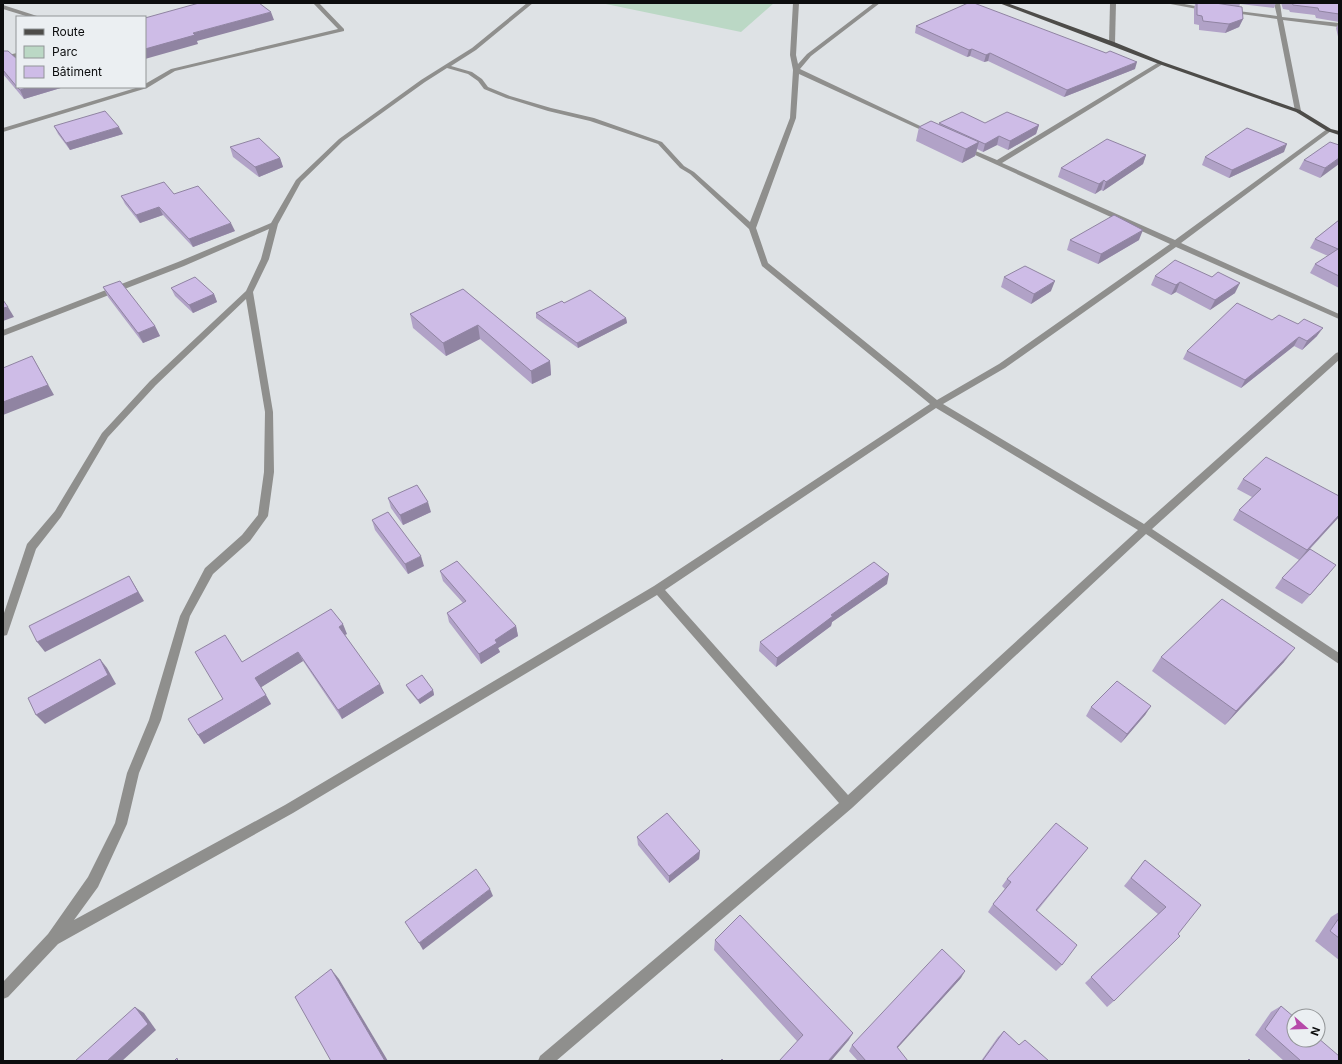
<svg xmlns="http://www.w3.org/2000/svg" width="1342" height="1064" viewBox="0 0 1342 1064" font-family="Inter,sans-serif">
<rect width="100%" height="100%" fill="#dee2e5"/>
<path fill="#bbd8c5" d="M601,3H774L741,32Z"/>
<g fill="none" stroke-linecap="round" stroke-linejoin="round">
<g fill="#8f8f8d" fill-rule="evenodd">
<path d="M313,3H319L344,29V31L175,71L147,88L3,132V128L139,87H145V84L171,69L338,29Z"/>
<path d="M527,3H533L476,50L451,66L472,72L482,79L488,87L510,96L551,108L594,118L662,142L684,166L694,172L750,222L790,118L793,70L790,55L793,3H799L796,55L798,64L807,54L874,3H880L811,56L800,69L935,133L930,134L799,74L796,118L756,228L768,263L937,400L999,364L1170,244L962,149V147H966L997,160L1159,62H1163V64L1002,163L1175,240L1327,129H1331V131L1181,243L1339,314V319L1176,247L1005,368L943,404L1144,524L1336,353L1339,352V360L1152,529L1339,653V664L1146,534L852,808L556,1061H538L540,1056L839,803L657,595L293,813L58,944L8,997L3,999V982L48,934L88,877L115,823L127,773L149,720L180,616L205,568L242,535L258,515L264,472L265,412L246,299L156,385L108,437L61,517L36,549L8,632L7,635L3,636V616L27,544L55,511L102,433L150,381L246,291L261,259L269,229L184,266L3,336V330L178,262L271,223L296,180L339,139L421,80L472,48ZM447,68L468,74L478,81L484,89L506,98L548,111L590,121L658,144L680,168L690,174L749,229L762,266L930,404L654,586L285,805L74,920L98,887L127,824L139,773L161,720L190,616L213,574L250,541L268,516L274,472L273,412L253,292L269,259L278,224L301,182L343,141L425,82ZM936,408L1138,530L848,795L665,590Z"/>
<path d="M1110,3H1116L1115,43L1112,45L1109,43Z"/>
<path d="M1165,3H1179L1211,9L1208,11Z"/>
<path d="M1274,3H1280L1282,17L1339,23V27L1283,20L1301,111L1298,113L1295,111L1277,19L1227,12L1230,10L1277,16Z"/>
<path d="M3,5L37,16L38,17H29L3,9Z"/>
<path d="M17,53V57L3,60V56Z"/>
</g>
<path fill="#4d4c49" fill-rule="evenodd" d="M999,3H1007L1114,42L1163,62L1300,110L1331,129L1339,131V135L1327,131L1296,112L1159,64Z"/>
</g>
<g fill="#b1a2c7">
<path d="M1194,3H1276L1274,8L1240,4L1239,7L1243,19L1239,27L1225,33L1199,30V25L1194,24V9L1195,4H1194Z"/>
<path d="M1281,3H1339V22L1316,18L1315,15L1290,12L1289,10L1283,9Z"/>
<path d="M1339,23V41L1336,28Z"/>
<path d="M916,26L1135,69L1064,97L988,61L984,62L970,56L967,57L915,33Z"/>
<path d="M3,49L17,87H64L24,99L3,74Z"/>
<path d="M939,123H985L1039,125L1036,134L1008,150L997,145L983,152L977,149L975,156L962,163L916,141L919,127L939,125Z"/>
<path d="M54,126L123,134L70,150L58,134Z"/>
<path d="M1339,145L1320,178L1299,169L1304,160Z"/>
<path d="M230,147L280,158L283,167L259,177L233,157Z"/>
<path d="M1284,152L1229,178L1202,165L1205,157Z"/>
<path d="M1146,155L1143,164L1103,191L1101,190L1095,194L1058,177L1061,168Z"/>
<path d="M174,194L235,231L193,247L163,215L140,223L125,204L121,196Z"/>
<path d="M1339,220V288L1310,273L1315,264L1328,256L1310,248L1315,239Z"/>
<path d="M1070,240H1139L1098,264L1067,250Z"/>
<path d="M1155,276L1235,293L1210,310L1176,292L1171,295L1151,285Z"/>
<path d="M1004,277L1051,291L1031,304L1001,287Z"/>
<path d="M103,287L155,326L160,336L143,343L108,297Z"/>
<path d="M171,288L214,294L217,302L193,313L175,296Z"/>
<path d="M463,289L550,361L551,375L532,384L480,339L446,356L413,328L410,314Z"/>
<path d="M564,303L626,318L627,323L578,348L536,318V313Z"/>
<path d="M1272,320L1317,336L1302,350L1294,346L1241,388L1183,359L1187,351Z"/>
<path d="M1243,479L1339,517L1301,559L1328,575L1302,604L1275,588L1282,578L1299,560L1233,520L1239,510L1252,497L1237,489Z"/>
<path d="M388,498L431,512L403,525L391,508Z"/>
<path d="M372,520L424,566L408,574L375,530Z"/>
<path d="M440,571L516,626L518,636L498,648L500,652L481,664L449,622L447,613L463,603L443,581Z"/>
<path d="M887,584L832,622L831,626L776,667L759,651L760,642Z"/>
<path d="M347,634L345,635L384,693L342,719L303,661L261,687L271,704L204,744L198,735L223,699L242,662Z"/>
<path d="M1161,657L1284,662L1225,725L1152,671Z"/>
<path d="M406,685L433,690L434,695L420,704L408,689Z"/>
<path d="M1151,706L1145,715L1121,743L1086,716L1091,707Z"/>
<path d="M637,837L700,851L699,859L669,883L638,845Z"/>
<path d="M1088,848L1037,911L1062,965L1056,971L988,912L993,904L1005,889L1002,886L1007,879Z"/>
<path d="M1145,860L1201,905L1114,1001L1107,1007L1085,983L1158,914L1124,886Z"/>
<path d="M1339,912V960L1315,941L1331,917Z"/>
<path d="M715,940L853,1033L848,1041H797L714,950Z"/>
<path d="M961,978L897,1048L908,1061H858L849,1051L852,1045Z"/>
<path d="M1281,1006L1339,1061H1284L1255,1035L1271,1012Z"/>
<path d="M1004,1031L1019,1045L1049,1061H981L998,1037Z"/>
</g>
<g fill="#9084a2">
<path d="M271,12L274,20L197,41L198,44L145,59V49L193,33Z"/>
<path d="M1243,19L1239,27L1225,33L1229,24Z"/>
<path d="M972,49L970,56L967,57L969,50Z"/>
<path d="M990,53L988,61L984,62L986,55Z"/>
<path d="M1137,62L1135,69L1064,97L1067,90Z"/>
<path d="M29,87H64L24,99L20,90Z"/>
<path d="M1039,125L1036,134L1008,150L1010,141Z"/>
<path d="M119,127L123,134L70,150L66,143Z"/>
<path d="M999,136L997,145L983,152L985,144Z"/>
<path d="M979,142L975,156L962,163L966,149Z"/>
<path d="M1287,144L1284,152L1229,178L1232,170Z"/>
<path d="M1146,155L1143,164L1103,191L1106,182Z"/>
<path d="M280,158L283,167L259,177L255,167Z"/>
<path d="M1339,158V164L1320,178L1325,168Z"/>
<path d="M1104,180L1101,190L1095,194L1099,184Z"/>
<path d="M159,207L163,215L140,223L136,215Z"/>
<path d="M231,223L235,231L193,247L189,239Z"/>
<path d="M1143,230L1139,240L1098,264L1101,254Z"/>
<path d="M1055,281L1051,291L1031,304L1034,294Z"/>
<path d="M1180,282L1176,292L1171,295L1176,285Z"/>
<path d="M1240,283L1235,293L1210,310L1215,300Z"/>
<path d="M214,294L217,302L193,313L189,305Z"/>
<path d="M8,307L14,317L3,321V308Z"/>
<path d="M626,318L627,323L578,348L577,343Z"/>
<path d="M478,325L480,339L446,356L443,343Z"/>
<path d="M155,326L160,336L143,343L138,333Z"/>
<path d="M1323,328L1317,336L1302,350L1307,341Z"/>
<path d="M1299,337L1294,346L1241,388L1245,380Z"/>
<path d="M32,356L54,395L3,415V402Z"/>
<path d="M550,361L551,375L532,384L531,371Z"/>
<path d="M428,502L431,512L403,525L400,515Z"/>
<path d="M1339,515V517L1299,560L1307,550Z"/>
<path d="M421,556L424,566L408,574L405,564Z"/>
<path d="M1336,565L1328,575L1302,604L1310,595Z"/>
<path d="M889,574L887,584L832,622L831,626L776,667L777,658L831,615Z"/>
<path d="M129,576L144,601L45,652L37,642Z"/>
<path d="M343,624L347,634L343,636L339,627Z"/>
<path d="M516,626L518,636L498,648L500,652L481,664L479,654L495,640Z"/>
<path d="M1295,648L1284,662L1225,725L1236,711Z"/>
<path d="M298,652L303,661L260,688L255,678Z"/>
<path d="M100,659L107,668L116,684L45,724L36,715Z"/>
<path d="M380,684L384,693L342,719L338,710Z"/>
<path d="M433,690L434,695L420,704L418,700Z"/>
<path d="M266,695L271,704L204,744L198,735Z"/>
<path d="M1151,706L1145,715L1121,743L1127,734Z"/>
<path d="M700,851L699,859L669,883V876Z"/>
<path d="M490,889L493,896L423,950L419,943Z"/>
<path d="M331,969L339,979L388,1061H385Z"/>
<path d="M965,971L961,978L893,1053L897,1047Z"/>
<path d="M135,1007L144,1013L156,1030L122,1061H107Z"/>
<path d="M853,1033L848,1041L831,1061H828Z"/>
</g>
<g fill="#cebce7" stroke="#9084a2">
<path d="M199,3H259L271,12L193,33L195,35L145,49V18Z"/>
<path d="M968,3H974L1106,53L1110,51L1137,62L1067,90L990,53L986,55L972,49L969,50L916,26Z"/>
<path d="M1197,3H1215L1242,7L1243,19L1229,24L1203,21L1202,16L1197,15Z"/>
<path d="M1292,3H1339V14L1319,11L1318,8L1293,5Z"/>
<path d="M3,51H8L17,59V87L3,70Z"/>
<path d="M17,87H29L20,90Z"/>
<path d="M105,111L119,127L66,143L54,126Z"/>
<path d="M962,112L985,123L1007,112L1039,125L1010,141L999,136L985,144L939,123Z"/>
<path d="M931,121L979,142L966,149L919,127Z"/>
<path d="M1247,128L1287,144L1232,170L1205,157Z"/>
<path d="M259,138L280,158L255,167L230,147Z"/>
<path d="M1107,139L1146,155L1106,182L1104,180L1099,184L1061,168Z"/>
<path d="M1330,142L1339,145V158L1325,168L1304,160Z"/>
<path d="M164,182L174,194L198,186L231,223L189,239L159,207L136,215L121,196Z"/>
<path d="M1114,215L1143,230L1101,254L1070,240Z"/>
<path d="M1339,220V276L1315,264L1338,249L1315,239Z"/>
<path d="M1175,260L1212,277L1218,272L1240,283L1215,300L1180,282L1176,285L1155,276Z"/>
<path d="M1025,266L1055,281L1034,294L1004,277Z"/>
<path d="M195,277L214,294L189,305L171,288Z"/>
<path d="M120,281L155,326L138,333L103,287Z"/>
<path d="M463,289L550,361L531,371L478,325L443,343L410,314Z"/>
<path d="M590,290L626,318L577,343L536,313L562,301L564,303Z"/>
<path d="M3,300L8,307L3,308Z"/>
<path d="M1237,303L1272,320L1279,315L1298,324L1304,319L1323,328L1307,341L1299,337L1245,380L1187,351Z"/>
<path d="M32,356L48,385L3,402V368Z"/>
<path d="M1266,457L1339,496V515L1307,550L1239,510L1261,489L1243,479Z"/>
<path d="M417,485L428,502L400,515L388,498Z"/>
<path d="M388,512L421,556L405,564L372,520Z"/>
<path d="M1310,549L1336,565L1310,595L1282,578Z"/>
<path d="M457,561L516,626L495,640L497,643L479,654L447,613L466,601L440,571Z"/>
<path d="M874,562L889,574L831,615L833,616L777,658L760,642Z"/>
<path d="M129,576L138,592L37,642L29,626Z"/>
<path d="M1222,599L1295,648L1236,711L1161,657Z"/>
<path d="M331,609L343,624L339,627L380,684L338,710L298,652L255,678L266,695L198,735L188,719L223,699L195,652L225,635L242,662Z"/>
<path d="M100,659L108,675L36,715L28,698Z"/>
<path d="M422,675L433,690L418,700L406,685Z"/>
<path d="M1117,681L1151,706L1127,734L1091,707Z"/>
<path d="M667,813L700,851L669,876L637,837Z"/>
<path d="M1056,823L1088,848L1036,910L1077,945L1062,965L993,904L1011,882L1007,879Z"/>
<path d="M1145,860L1201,905L1178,934L1180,936L1114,1001L1091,977L1166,907L1131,878Z"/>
<path d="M476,869L490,889L419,943L405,922Z"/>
<path d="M740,915L853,1033L828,1061H779L803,1035L715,940Z"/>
<path d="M1339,918V938L1330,931Z"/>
<path d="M942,949L965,971L897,1047L908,1061H866L852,1045Z"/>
<path d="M331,969L385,1061H331L295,997Z"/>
<path d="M1281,1006L1294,1017V1040H1318V1038L1339,1056V1061H1301L1265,1029Z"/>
<path d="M135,1007L148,1024L107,1061H75Z"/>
<path d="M1004,1031L1019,1045L1025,1040L1049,1061H984L983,1060Z"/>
<path d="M177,1058L178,1061H174Z"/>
<path d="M722,1059L724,1061H720Z"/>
<path d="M1249,1059L1251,1061H1247Z"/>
</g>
<rect width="1342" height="1064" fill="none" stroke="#0c0d0e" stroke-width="8"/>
<rect x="16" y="16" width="130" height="72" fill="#ebeff2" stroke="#929597"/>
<rect x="24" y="29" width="20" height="6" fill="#4d4c49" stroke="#929597"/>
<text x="52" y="36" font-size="12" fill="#0c0d0e">Route</text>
<rect x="24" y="46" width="20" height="12" fill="#bbd8c5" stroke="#929597"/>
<text x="52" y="56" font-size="12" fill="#0c0d0e">Parc</text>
<rect x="24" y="66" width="20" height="12" fill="#cebce7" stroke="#929597"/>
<text x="52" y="76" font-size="12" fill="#0c0d0e">Bâtiment</text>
<g transform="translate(1306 1028) rotate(110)"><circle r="19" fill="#ebeff2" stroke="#929597"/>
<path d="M0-3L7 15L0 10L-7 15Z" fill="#b649a9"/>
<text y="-6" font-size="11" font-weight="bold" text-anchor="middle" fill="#0c0d0e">N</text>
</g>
</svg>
